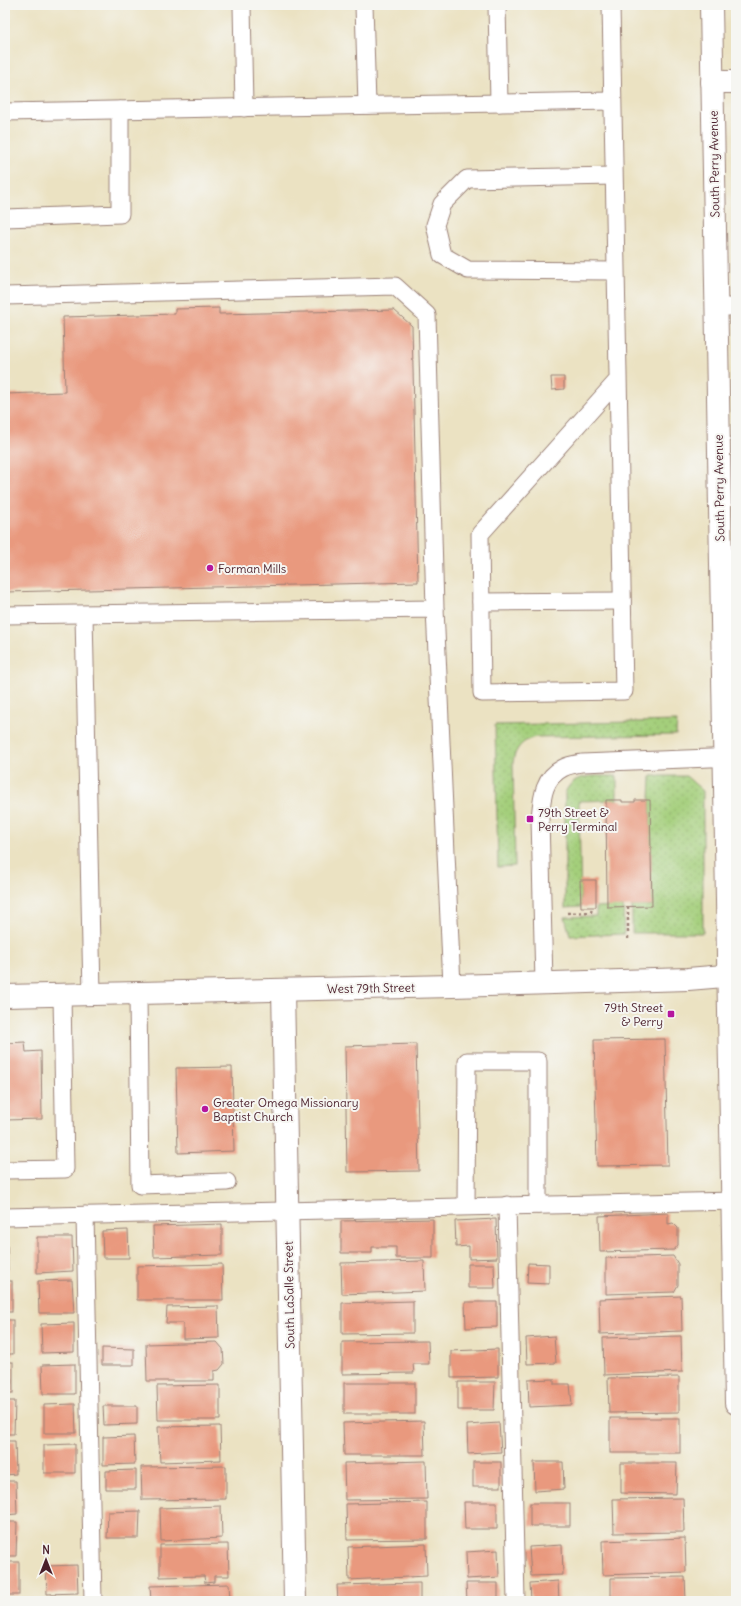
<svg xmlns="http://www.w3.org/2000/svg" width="741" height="1606" viewBox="0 0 741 1606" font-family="Delius,sans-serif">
<defs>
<pattern id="grass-dots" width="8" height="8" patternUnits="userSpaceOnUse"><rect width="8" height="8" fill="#a4cf7c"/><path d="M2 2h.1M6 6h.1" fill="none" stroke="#8fb16b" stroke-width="1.8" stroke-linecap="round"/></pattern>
</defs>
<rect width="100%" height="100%" fill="#f6f6f2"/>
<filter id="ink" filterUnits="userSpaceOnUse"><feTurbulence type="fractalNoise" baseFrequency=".025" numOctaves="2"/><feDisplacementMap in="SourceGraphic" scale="8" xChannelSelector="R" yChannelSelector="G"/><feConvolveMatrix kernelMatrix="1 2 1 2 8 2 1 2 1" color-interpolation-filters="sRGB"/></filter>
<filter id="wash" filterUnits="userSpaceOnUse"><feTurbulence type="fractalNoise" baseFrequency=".012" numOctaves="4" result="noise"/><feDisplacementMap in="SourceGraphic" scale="16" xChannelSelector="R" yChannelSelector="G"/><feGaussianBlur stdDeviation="0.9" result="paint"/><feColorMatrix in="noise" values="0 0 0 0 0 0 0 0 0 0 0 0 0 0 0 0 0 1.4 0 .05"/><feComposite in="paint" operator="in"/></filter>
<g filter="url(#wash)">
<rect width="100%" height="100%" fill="#ebe2c2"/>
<g fill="url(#grass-dots)" stroke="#777754">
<path d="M677,721L676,735L536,737C523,740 515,748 513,762L515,866L498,867L495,725Z"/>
<path d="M617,776V800L579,801L581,907L565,908V793C574,771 597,777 617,776Z"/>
<path d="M651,776H686L703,791V933H632V906H652L650,800Z"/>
<path d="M623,906L624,934L570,936L565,917L596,916V907Z"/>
</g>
<g id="blocks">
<g fill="#e9997e">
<path d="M219,308V314L394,310L412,326L418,582L5,592V394L65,392L63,317L175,314V309Z"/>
<path d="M551,377H564V389L552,390Z"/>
<path d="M606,800H622V802H635V800H650L652,906L607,907Z"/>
<path d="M580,880H596V907H581Z"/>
<path d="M665,1039L668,1165L597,1166L594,1040Z"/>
<path d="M25,1042L26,1052L41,1051L42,1119L5,1120V1043Z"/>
<path d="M416,1044L419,1171L347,1172L345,1046Z"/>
<path d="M232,1067L234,1151L178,1153L176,1068Z"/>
<path d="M668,1213V1224L673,1223L678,1228V1245L674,1250L600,1252L599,1216Z"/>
<path d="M433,1219V1258H396V1247H372V1253H341V1221Z"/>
<path d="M496,1219L497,1258L469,1259V1246L456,1247L455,1221Z"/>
<path d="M222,1224V1255L154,1257L153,1226Z"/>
<path d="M128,1230L129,1258H103L102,1231Z"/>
<path d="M5,1235H7L8,1270L5,1271Z"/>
<path d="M37,1237H72L73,1271L37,1273Z"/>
<path d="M673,1256L678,1264V1285L674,1292L606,1294V1258Z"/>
<path d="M424,1261L425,1291L342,1294L341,1263Z"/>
<path d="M528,1263L549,1264V1284L527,1283Z"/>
<path d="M222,1264L223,1300H137V1266Z"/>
<path d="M468,1264H494L495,1288H468Z"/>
<path d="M72,1280L74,1313H39L38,1281Z"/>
<rect x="5" y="1281" width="7" height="31"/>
<path d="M681,1296L682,1331L600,1334L599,1299Z"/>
<path d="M413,1301V1333L342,1334V1303Z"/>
<path d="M465,1302H497V1327L466,1328Z"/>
<path d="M218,1306L219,1338L183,1339V1323H166L167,1307Z"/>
<rect x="5" y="1320" width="8" height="34"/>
<path d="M74,1323V1352L42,1353L41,1324Z"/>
<path d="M554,1336L556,1363L527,1364L526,1338Z"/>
<path d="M681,1336L682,1372L604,1375L603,1338Z"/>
<path d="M428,1341L429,1364H413L414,1373L342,1374V1342Z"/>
<path d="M217,1342L223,1349L224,1364L219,1370L214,1371V1381H147L146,1344Z"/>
<path d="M102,1348L134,1349V1365H102Z"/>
<path d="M498,1349V1377L451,1378V1351Z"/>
<rect x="5" y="1362" width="8" height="31"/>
<path d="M75,1364V1394H43L42,1365Z"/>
<path d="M679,1377V1412L609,1413L608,1378Z"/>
<path d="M554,1379V1384H570L572,1405L529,1407L528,1380Z"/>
<path d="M458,1382H495L494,1410H458Z"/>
<rect x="344" y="1383" width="71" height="31"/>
<path d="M220,1385V1420H158L157,1386Z"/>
<path d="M5,1401H15L14,1434H5Z"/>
<path d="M75,1404L76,1433H44V1405Z"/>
<path d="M103,1406H137V1424L104,1425Z"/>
<rect x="610" y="1418" width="70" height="35"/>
<path d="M424,1421L425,1455H344L343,1423Z"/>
<path d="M499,1423L501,1452L468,1454L467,1425Z"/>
<path d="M220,1426L221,1460L160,1462L158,1427Z"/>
<path d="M134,1436L135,1464L103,1465V1437Z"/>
<path d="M5,1441H15L16,1474L5,1475Z"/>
<path d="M75,1444V1473H44V1445Z"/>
<path d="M426,1461L427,1499L345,1500L344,1463Z"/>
<rect x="473" y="1462" width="28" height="25"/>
<path d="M534,1462H563L564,1489L535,1491Z"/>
<path d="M621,1463H677L676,1494L621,1493Z"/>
<path d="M226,1466V1499L142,1500L141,1467Z"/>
<path d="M136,1470V1489H106V1471Z"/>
<path d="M5,1481H16L17,1514L5,1515Z"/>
<path d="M683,1498L684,1532L614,1533L613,1499Z"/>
<path d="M427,1502V1539L347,1540L346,1504Z"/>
<path d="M464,1502H497V1529H465Z"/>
<rect x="530" y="1503" width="40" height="23"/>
<path d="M221,1506L222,1538L161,1541L160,1508Z"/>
<path d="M140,1511L139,1538H107L108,1512Z"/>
<path d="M5,1522H17L16,1556H5Z"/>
<path d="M685,1538L686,1572L603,1575L602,1541Z"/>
<path d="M228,1544L229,1576H214V1582L205,1583L204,1576L160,1577V1545Z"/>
<path d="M426,1544L427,1576L349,1580L348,1547Z"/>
<path d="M562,1545L563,1575L531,1576L529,1547Z"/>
<path d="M498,1550L499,1577L467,1579L466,1552Z"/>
<rect x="5" y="1562" width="14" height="33"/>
<path d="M77,1565L78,1593L47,1594L46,1566Z"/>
<path d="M685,1577L686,1601H611V1578Z"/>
<path d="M558,1581L559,1601H531L530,1583Z"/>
<path d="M420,1583V1601H338L337,1585Z"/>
<path d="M466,1583H498V1601H467Z"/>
<path d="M229,1584L230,1601H151L150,1586Z"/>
</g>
</g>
</g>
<g filter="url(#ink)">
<use href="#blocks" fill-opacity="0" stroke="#9a8076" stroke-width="1"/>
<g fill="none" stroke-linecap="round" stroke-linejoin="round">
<defs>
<g id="lane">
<path d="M242,5L244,108"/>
<path d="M364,5L367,105"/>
<path d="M497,5L499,103"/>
<path d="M611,5L624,691L482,693L480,534L617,381"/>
<path d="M5,112L612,101"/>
<path d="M613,176L467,179L442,204L435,225L442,255L468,270L615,271"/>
<path d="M5,218L120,214V110"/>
<path d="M5,296L395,286L427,315L435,609"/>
<path d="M716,307H736"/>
<path d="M481,602L622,601"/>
<path d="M5,615L435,609L452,986"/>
<path d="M84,615L92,994"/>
<path d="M544,983L540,818C542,798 543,778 563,768C569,765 576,764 582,763L736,757"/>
<path d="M138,993L140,1185L227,1182"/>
<path d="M5,1170L65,1169L62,995"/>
<path d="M507,1205L516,1601"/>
<path d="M466,1206L467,1061H538V1205"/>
<path d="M85,1215L93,1601"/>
<path d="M5,1217L736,1201"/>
</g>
<g id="street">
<path d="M711,5L736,1403"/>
<path d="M712,82H736"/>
<path d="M283,990L295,1601"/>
</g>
<path id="secondary" d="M5,996L452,986L688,979L736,975"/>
</defs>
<use href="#lane" stroke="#9a8076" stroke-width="19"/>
<use href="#street" stroke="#9a8076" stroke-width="24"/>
<use href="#secondary" stroke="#9a8076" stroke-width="24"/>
<g stroke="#9a8076" stroke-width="2.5" stroke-dasharray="3 3" stroke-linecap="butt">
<path d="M628,906V940"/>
<path d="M567,913L591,912L592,907"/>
</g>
<use href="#lane" stroke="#fff" stroke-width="17"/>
<use href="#street" stroke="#fff" stroke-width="22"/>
<use href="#secondary" stroke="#fff" stroke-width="22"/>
</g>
</g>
<g fill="#b5179e" stroke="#f6f6f2" stroke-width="1.5">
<circle cx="210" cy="568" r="4"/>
<rect x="526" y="815" width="8" height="8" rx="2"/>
<rect x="667" y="1010" width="8" height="8" rx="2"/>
<circle cx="205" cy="1109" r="4"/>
</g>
<g text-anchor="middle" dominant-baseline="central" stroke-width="4" stroke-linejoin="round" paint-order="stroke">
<g font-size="12" fill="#4a1f2b" stroke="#f6f6f2">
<text transform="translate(714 164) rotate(-91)">South Perry Avenue</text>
<text transform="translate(719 488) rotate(-91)">South Perry Avenue</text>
<text transform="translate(371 988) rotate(-1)">West 79th Street</text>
<text transform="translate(289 1295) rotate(-91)">South LaSalle Street</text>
</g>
<g font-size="12" fill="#4a1f2b" stroke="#f6f6f2" text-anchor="start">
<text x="218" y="568">Forman Mills</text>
<text x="538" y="812">79th Street &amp;<tspan x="538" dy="14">Perry Terminal</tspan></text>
<text x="663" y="1007" text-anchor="end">79th Street<tspan x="663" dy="14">&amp; Perry</tspan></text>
<text x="213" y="1102">Greater Omega Missionary<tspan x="213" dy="14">Baptist Church</tspan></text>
</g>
</g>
<rect width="741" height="1606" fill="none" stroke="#f6f6f2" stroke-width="20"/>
<g transform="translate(46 1560)" stroke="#f6f6f2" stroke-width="3" paint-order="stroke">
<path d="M0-3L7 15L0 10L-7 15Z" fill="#4a1f2b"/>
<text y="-6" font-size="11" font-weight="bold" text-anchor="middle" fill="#4a1f2b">N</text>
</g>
</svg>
